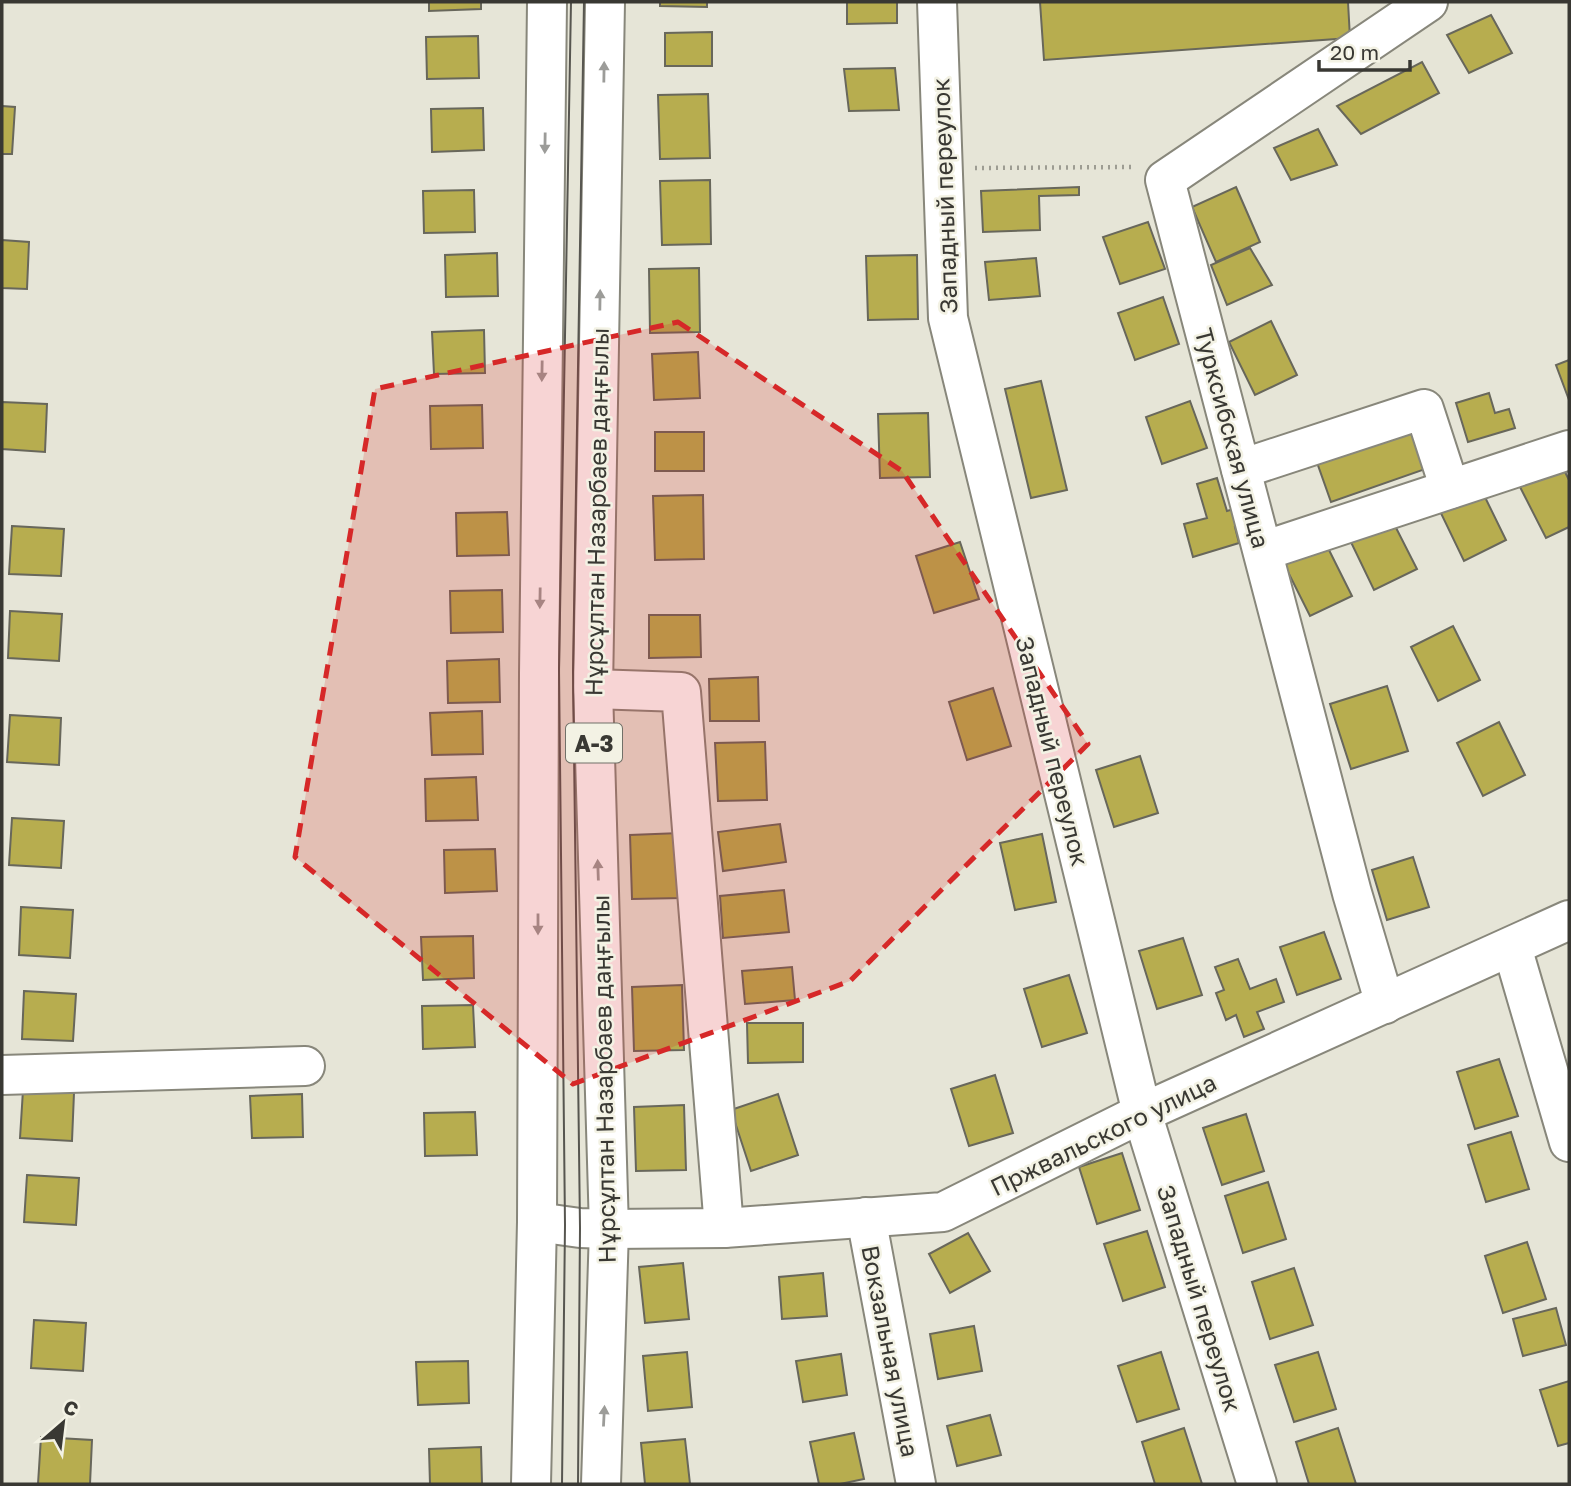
<svg xmlns="http://www.w3.org/2000/svg" width="1571" height="1486" viewBox="0 0 1571 1486" font-family="'Golos Text',sans-serif">
<rect width="100%" height="100%" fill="#e6e5d7"/>
<g fill="#b7ad4f" stroke="#68675b" stroke-width="2">
<path d="M429,2H481V9L429,11Z"/>
<path d="M660,2H707V7L660,6Z"/>
<path d="M847,2H897V23L847,24Z"/>
<path d="M1040,2H1348L1350,38L1044,60Z"/>
<path d="M1491,15L1512,53L1469,73L1447,35Z"/>
<path d="M712,32V66H665V33Z"/>
<path d="M478,36L479,78L427,79L426,37Z"/>
<path d="M1422,62L1439,93L1361,134L1337,106Z"/>
<path d="M895,68L899,110L849,111L844,69Z"/>
<path d="M708,94L710,158L660,159L658,95Z"/>
<path d="M2,106L15,107L12,154H2Z"/>
<path d="M483,108L484,150L432,152L431,109Z"/>
<path d="M1318,129L1337,165L1291,180L1274,148Z"/>
<path d="M710,180L711,244L662,245L660,181Z"/>
<path d="M1079,187V195L1039,196L1040,230L983,232L981,191Z"/>
<path d="M1236,187L1260,242L1216,262L1192,207Z"/>
<path d="M474,190L475,232L424,233L423,191Z"/>
<path d="M1148,222L1165,269L1120,284L1103,237Z"/>
<path d="M2,240L29,242L27,289L2,288Z"/>
<path d="M1250,248L1272,285L1227,305L1211,265Z"/>
<path d="M497,253L498,296L446,297L445,255Z"/>
<path d="M917,255L918,319L868,320L866,256Z"/>
<path d="M1036,258L1040,296L989,300L985,262Z"/>
<path d="M699,268L700,332L650,333L649,269Z"/>
<path d="M1163,297L1179,344L1135,360L1118,313Z"/>
<path d="M1271,321L1297,375L1255,395L1229,342Z"/>
<path d="M484,330L485,373L434,374L432,332Z"/>
<path d="M698,352L700,398L654,400L652,354Z"/>
<path d="M1569,360V400L1556,365Z"/>
<path d="M1041,381L1067,490L1031,498L1005,389Z"/>
<path d="M1489,393L1495,413L1509,409L1515,428L1468,442L1456,403Z"/>
<path d="M1190,401L1207,448L1162,464L1146,417Z"/>
<path d="M2,402L47,404L45,452L2,449Z"/>
<path d="M482,405L483,448L431,449L430,406Z"/>
<path d="M928,413L930,477L880,478L878,414Z"/>
<path d="M1417,418L1434,466L1331,502L1314,454Z"/>
<rect x="655" y="432" width="49" height="39"/>
<path d="M1561,464L1569,480V527L1546,538L1519,485Z"/>
<path d="M1217,478L1227,511L1237,508L1242,526L1235,527L1239,543L1193,557L1184,524L1207,518L1197,484Z"/>
<path d="M1480,487L1506,540L1464,561L1438,507Z"/>
<path d="M703,495L704,559L655,560L653,496Z"/>
<path d="M507,512L509,555L457,556L456,513Z"/>
<path d="M1390,516L1417,569L1374,590L1348,536Z"/>
<path d="M12,526L64,529L61,576L9,574Z"/>
<path d="M960,542L979,599L934,613L916,556Z"/>
<path d="M1325,542L1352,596L1310,616L1283,562Z"/>
<path d="M502,590L503,632L451,633L450,591Z"/>
<path d="M10,611L62,614L59,661L8,658Z"/>
<path d="M649,615H700L701,657L649,658Z"/>
<path d="M1453,626L1480,680L1438,701L1411,647Z"/>
<path d="M499,659L500,702L448,703L447,661Z"/>
<path d="M758,677L759,721H710L709,679Z"/>
<path d="M1387,686L1408,751L1351,769L1330,704Z"/>
<path d="M993,688L1011,746L967,760L949,702Z"/>
<path d="M482,711L483,754L432,755L430,713Z"/>
<path d="M10,715L61,718L59,765L7,762Z"/>
<path d="M1499,722L1525,775L1483,796L1457,743Z"/>
<path d="M765,742L767,800L718,801L715,743Z"/>
<path d="M1140,756L1158,813L1114,827L1096,770Z"/>
<path d="M476,777L478,820L426,821L425,779Z"/>
<path d="M12,818L64,821L61,868L9,865Z"/>
<path d="M780,824L786,862L723,871L718,832Z"/>
<path d="M680,833L682,898L632,899L630,835Z"/>
<path d="M1042,834L1056,902L1015,910L1000,843Z"/>
<path d="M495,849L497,891L445,893L444,850Z"/>
<path d="M1413,857L1429,907L1387,920L1372,870Z"/>
<path d="M784,890L789,932L723,938L720,896Z"/>
<path d="M21,907L73,910L70,958L19,955Z"/>
<path d="M1324,932L1341,979L1297,995L1280,947Z"/>
<path d="M473,936L474,978L423,980L421,937Z"/>
<path d="M1183,938L1202,995L1157,1009L1139,951Z"/>
<path d="M1238,959L1250,989L1276,979L1284,1002L1257,1012L1264,1029L1244,1037L1236,1015L1226,1020L1216,993L1224,990L1215,967Z"/>
<path d="M792,967L795,1000L745,1004L742,971Z"/>
<path d="M1069,975L1087,1033L1042,1047L1024,989Z"/>
<path d="M682,985L684,1050L634,1051L632,987Z"/>
<path d="M24,991L76,994L73,1041L22,1039Z"/>
<path d="M473,1005L475,1047L423,1049L422,1006Z"/>
<path d="M747,1023H803V1062L748,1063Z"/>
<path d="M1499,1059L1518,1116L1475,1129L1457,1072Z"/>
<path d="M995,1075L1013,1133L969,1146L951,1089Z"/>
<path d="M23,1090L74,1093L72,1141L20,1138Z"/>
<path d="M302,1094L303,1137L252,1138L250,1096Z"/>
<path d="M778,1094L798,1155L751,1171L731,1110Z"/>
<path d="M684,1105L686,1170L636,1171L634,1107Z"/>
<path d="M475,1112L477,1155L425,1156L424,1113Z"/>
<path d="M1246,1114L1264,1171L1222,1185L1203,1128Z"/>
<path d="M1511,1132L1529,1189L1486,1202L1468,1145Z"/>
<path d="M1122,1153L1140,1210L1097,1224L1079,1167Z"/>
<path d="M27,1175L79,1178L76,1225L24,1222Z"/>
<path d="M1268,1182L1286,1239L1243,1253L1225,1196Z"/>
<path d="M1147,1231L1165,1287L1123,1301L1104,1244Z"/>
<path d="M968,1233L990,1271L950,1293L929,1254Z"/>
<path d="M1527,1242L1546,1299L1503,1313L1485,1256Z"/>
<path d="M683,1263L689,1319L645,1323L639,1267Z"/>
<path d="M1294,1268L1313,1325L1270,1339L1252,1282Z"/>
<path d="M823,1273L827,1316L782,1319L779,1277Z"/>
<path d="M1556,1308L1566,1345L1523,1356L1513,1319Z"/>
<path d="M34,1320L86,1323L83,1371L31,1368Z"/>
<path d="M974,1326L982,1371L938,1379L930,1334Z"/>
<path d="M687,1352L692,1407L648,1411L643,1356Z"/>
<path d="M1161,1352L1179,1409L1137,1422L1118,1366Z"/>
<path d="M1318,1352L1336,1409L1294,1422L1275,1365Z"/>
<path d="M841,1354L847,1395L803,1402L796,1361Z"/>
<path d="M468,1361L469,1403L418,1405L416,1362Z"/>
<path d="M1569,1381V1443L1558,1446L1540,1390Z"/>
<path d="M990,1415L1001,1455L957,1466L947,1426Z"/>
<path d="M1184,1428L1202,1484H1155L1142,1442Z"/>
<path d="M1338,1428L1356,1484H1309L1296,1442Z"/>
<path d="M854,1433L864,1479L840,1484H819L810,1442Z"/>
<path d="M41,1437L92,1440L90,1484H38Z"/>
<path d="M685,1439L690,1484H645L641,1443Z"/>
<path d="M481,1447L482,1484H430L429,1449Z"/>
</g>
<g fill="none" stroke-linecap="round" stroke-linejoin="round">
<defs>
<g id="minor">
<path d="M937,2L948,318L1142,1113L1257,1484"/>
<path d="M1241,469L1424,409L1450,489"/>
<path d="M1263,551L1569,450"/>
<path d="M593,689L681,692L724,1228"/>
<path d="M1512,947L1569,1142"/>
<path d="M1385,1004L1352,893L1165,180L1428,2"/>
<path d="M2,1075L305,1066"/>
<path d="M866,1217L916,1484"/>
<path d="M537,1222L580,1228L609,1229L724,1228L943,1212L1142,1113L1569,920"/>
</g>
<g id="highway">
<path d="M531,1484L537,1222L539,674L547,2"/>
<path d="M601,1484L609,1229L593,689L605,2"/>
</g>
</defs>
<use href="#minor" stroke="#88877b" stroke-width="42"/>
<use href="#highway" stroke="#88877b" stroke-width="42"/>
<path stroke="#9d9c92" stroke-width="4.5" stroke-dasharray="2 5" stroke-linecap="butt" d="M975,168L1134,167"/>
<use href="#minor" stroke="#fff" stroke-width="38"/>
<use href="#highway" stroke="#fff" stroke-width="38"/>
<g stroke="#575650" stroke-width="2">
<path d="M562,1484L565,1225L559,669L571,2"/>
<path d="M578,1484L580,1228L573,672L584,2"/>
</g>
</g>
<defs><path id="oneway-solid" d="M-6-.8H1V-3.2L6.5 0L1 3.2V.8H-6Z" transform="scale(1.75)"/></defs>
<g fill="#9c9c99">
<use href="#oneway-solid" transform="translate(604 72) rotate(-89)"/>
<use href="#oneway-solid" transform="translate(545 143) rotate(91)"/>
<use href="#oneway-solid" transform="translate(600 300) rotate(-89)"/>
<use href="#oneway-solid" transform="translate(542 371) rotate(91)"/>
<use href="#oneway-solid" transform="translate(540 598) rotate(91)"/>
<use href="#oneway-solid" transform="translate(598 870) rotate(-92)"/>
<use href="#oneway-solid" transform="translate(538 924) rotate(90)"/>
<use href="#oneway-solid" transform="translate(604 1416) rotate(-87)"/>
</g>
<path fill="#d62828" fill-opacity="0.2" stroke="#d62828" stroke-width="5" stroke-dasharray="14 9" stroke-linejoin="round" d="M678,322L902,471L1088,744L850,981L573,1084L295,857L375,389Z"/>
<g text-anchor="middle" dominant-baseline="central" stroke-width="5" stroke-linejoin="round" paint-order="stroke">
<rect fill="#f3f2e4" stroke="#717068" stroke-width="2" x="566" y="723.5" width="56" height="39" rx="5"/>
<g font-size="23" font-weight="bold" fill="#393833">
<text x="594" y="743">А-3</text>
</g>
<g font-size="24" fill="#393833" stroke="#f3f2e4">
<text transform="translate(944 196) rotate(-92)">Западный переулок</text>
<text transform="translate(1233 438) rotate(75)">Турксибская улица</text>
<text transform="translate(596 512) rotate(-89)">Нұрсұлтан Назарбаев даңғылы</text>
<text transform="translate(1053 751) rotate(76)">Западный переулок</text>
<text transform="translate(603 1079) rotate(-91)">Нұрсұлтан Назарбаев даңғылы</text>
<text transform="translate(1103 1134) rotate(-26)">Пржвальского улица</text>
<text transform="translate(1200 1298) rotate(73)">Западный переулок</text>
<text transform="translate(891 1351) rotate(79)">Вокзальная улица</text>
</g>
</g>
<rect width="1571" height="1486" fill="none" stroke="#393833" stroke-width="7"/>
<g transform="translate(63 1423) rotate(28)" stroke="#f3f2e4" stroke-width="5" paint-order="stroke">
<path d="M0-5L12 26L0 18L-12 26Z" fill="#393833"/>
<text y="-10" font-size="19" font-weight="bold" text-anchor="middle" fill="#393833">С</text>
</g>
<path d="M1319 60v10h91v-10" fill="none" stroke="#393833" stroke-width="3.5"/>
<text x="1330" y="60" font-size="21" fill="#393833" stroke="#f3f2e4" stroke-width="5" paint-order="stroke">20 m</text>
</svg>
